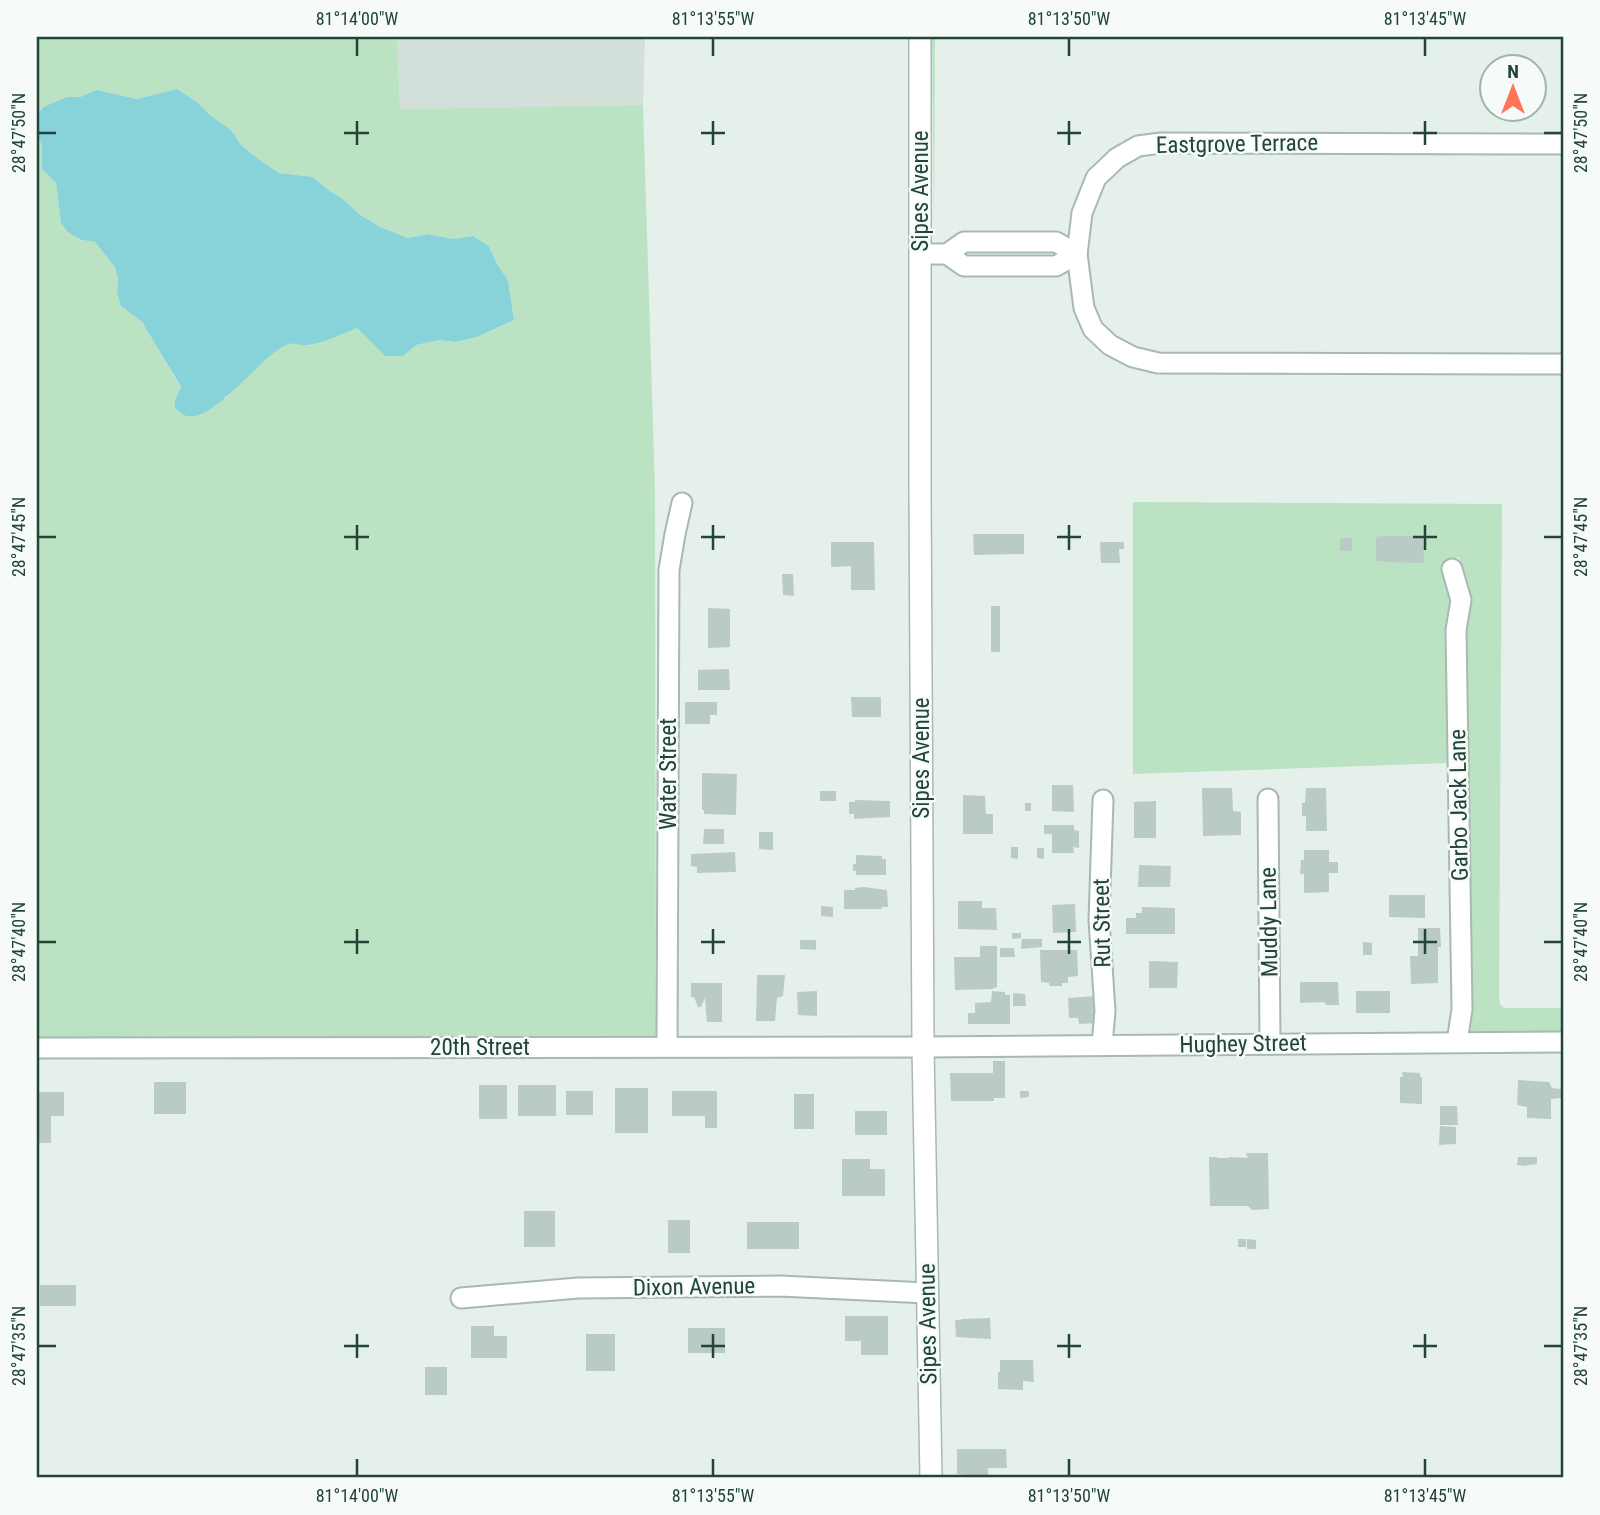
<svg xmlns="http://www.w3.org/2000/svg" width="1600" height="1515" viewBox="0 0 1600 1515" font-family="'Roboto Condensed',sans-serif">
<rect width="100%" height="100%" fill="#e5f0ea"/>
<path fill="#d3e0d9" d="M397,37H645L643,105L400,109Z"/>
<g fill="#bce2c4">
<path d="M37,37H397L400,109L643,105L655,490L656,1036L37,1038V132L42,147V169L56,183L61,223L80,240L95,242L115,267L118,279L117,292L121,306L142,322L181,388L175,400L225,399C237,386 276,344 293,342C296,342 301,344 304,345C321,345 341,334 357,328L385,356L416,345L440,340L456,342L477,337L514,320L508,280L497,264L489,246L473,236L453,239L428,234L408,238L380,227L359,214L343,199L331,192L313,177L279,173L261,161L242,146L231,130L210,115L197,102L177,89L137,99L97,90L80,97H67L43,107L37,116Z"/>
<path d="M932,37H935L934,229Z"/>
<path d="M1133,502L1502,504L1499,999L1500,1004L1504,1008H1563V1032H1468L1465,631L1469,597L1459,557L1442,563L1451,601L1449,763L1133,774Z"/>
</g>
<path fill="#88d2d9" d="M177,89L197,102L210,115L231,130L242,146L261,161L279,173L313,177L331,192L343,199L359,214L380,227L408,238L428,234L453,239L473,236L489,246L497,264L508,280L514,320L477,337L455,342L440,340L416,345L403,356H385L357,328C342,334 320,345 305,345C294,345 296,341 284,346C259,358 210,427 184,415C181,413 178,410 175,408V400L181,387L142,322L121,306L117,292L118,279L115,267L95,242L81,240L68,232L61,223L56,183L42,169V147L37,132V116L43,107L67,97H80L97,90L137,99Z"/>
<g fill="#bacbc3">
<path d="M973,534H1024V554L974,555Z"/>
<path d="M1383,536H1423L1424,563L1385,562L1384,561H1376V537Z"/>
<rect x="1340" y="538" width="12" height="13"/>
<path d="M831,542H874L875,590H851V566L831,567Z"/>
<path d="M1100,542H1124V549H1119L1120,563H1101Z"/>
<path d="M782,574H793L794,596L783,595Z"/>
<rect x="991" y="606" width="9" height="46"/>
<path d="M708,608L730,609V647L708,648Z"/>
<path d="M729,669L730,690H698V670Z"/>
<path d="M851,697H881V717H852Z"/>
<path d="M685,702H717V715H710V724H685Z"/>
<path d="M702,773L737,774L736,815L704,814V810H702Z"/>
<path d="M1052,785H1073L1074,812L1052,811Z"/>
<path d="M1202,788H1232L1233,811L1241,812V835L1203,836Z"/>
<path d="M1306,788H1326L1327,831H1306V816H1302V803H1305Z"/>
<rect x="820" y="791" width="16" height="10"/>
<path d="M963,795L985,796L986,814H993V834H963Z"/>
<path d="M855,800L890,801V817L854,819V814H849V802H855Z"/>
<path d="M1156,801V838H1134V802Z"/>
<rect x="1025" y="803" width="6" height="8"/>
<path d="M1044,825H1074V830L1079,831V848L1073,847L1074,853H1052V834H1044Z"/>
<path d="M704,829H724V844H703Z"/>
<path d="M759,832H773V850L759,849Z"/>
<path d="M1011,847H1018V859L1011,858Z"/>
<path d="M1037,848H1044V859L1037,858Z"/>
<path d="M1304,850H1329V862H1338V873H1329V892L1304,893V874H1300L1301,860H1304Z"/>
<path d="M735,852L736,872L697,873V867L691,866V854Z"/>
<path d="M856,855L882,856V859H886V875H856V871H853V864H856Z"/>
<path d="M1139,865L1171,866L1170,887H1138Z"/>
<path d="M864,887L887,890L888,907H882V909H844V890H855V888Z"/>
<path d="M1389,895H1425V918L1389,917Z"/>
<path d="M958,901H982V908H996L997,930L958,929Z"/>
<path d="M1075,904L1076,932L1053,933L1052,905Z"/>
<path d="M821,906L833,907V917L821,916Z"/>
<path d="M1142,907L1175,908V934H1126V918H1136V913H1142Z"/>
<path d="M1418,928H1440L1441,947H1438V983L1411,984L1410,956H1418Z"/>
<path d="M1012,933H1021V938L1012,939Z"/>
<path d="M1022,939H1042V947L1021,949Z"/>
<path d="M800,940H816V950L800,949Z"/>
<path d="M1363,942L1372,943V955H1363Z"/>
<path d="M980,946H997V987L992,989L955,990L954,957H980Z"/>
<path d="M1000,948H1014L1015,957H1000Z"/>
<path d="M1040,950H1077L1078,976L1068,977V983H1062V986H1050L1049,983L1041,982Z"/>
<path d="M1149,961L1178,962L1177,988H1149Z"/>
<path d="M757,975H785L783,996L777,998L775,1021H756Z"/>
<path d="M1300,982H1338L1339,1005H1326L1324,1002L1300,1003Z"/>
<path d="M691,983H722V1022H707L705,998L701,1007H698L694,997H691Z"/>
<path d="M817,991V1016L798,1015L797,992Z"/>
<path d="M992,991L1005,992V995H1010V1024H968V1013H975V1003L991,1002Z"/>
<rect x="1356" y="991" width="34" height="22"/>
<path d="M1013,993L1025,994L1026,1006H1013Z"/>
<path d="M1095,996L1098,1023L1079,1024L1078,1018H1069L1068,998Z"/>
<path d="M993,1061H1005V1098H994V1101H951L950,1073H993Z"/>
<path d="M1402,1072L1420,1073V1077H1422V1104L1400,1103V1077H1403Z"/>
<path d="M1518,1080L1549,1082L1552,1088L1561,1089V1098L1551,1099V1119L1527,1118V1107L1517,1105Z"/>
<rect x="154" y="1082" width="32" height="32"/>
<rect x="479" y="1085" width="28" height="34"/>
<rect x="518" y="1085" width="38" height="31"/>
<rect x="615" y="1088" width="33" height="45"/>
<rect x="566" y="1091" width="27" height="24"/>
<path d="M672,1091H717V1128H705V1116H672Z"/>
<path d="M1020,1091H1029V1097L1020,1098Z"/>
<path d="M37,1092H64V1116H51V1143H37Z"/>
<rect x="794" y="1094" width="20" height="35"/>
<path d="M1440,1106H1457L1458,1125H1440Z"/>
<rect x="855" y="1111" width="32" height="24"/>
<path d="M1440,1126L1456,1127V1144L1439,1145Z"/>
<path d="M1246,1153H1268L1269,1209L1252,1210L1248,1206H1210L1209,1157H1217V1158H1229V1157L1248,1158Z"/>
<path d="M1518,1157H1537V1164L1527,1165V1166L1517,1165Z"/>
<path d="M842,1159H870V1169H885V1196H842Z"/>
<rect x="524" y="1211" width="31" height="36"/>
<rect x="668" y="1220" width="22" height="33"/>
<rect x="747" y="1222" width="52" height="27"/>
<rect x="1238" y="1239" width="8" height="8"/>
<path d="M1247,1239L1256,1240V1249H1247Z"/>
<rect x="40" y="1285" width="36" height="21"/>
<path d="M845,1316H888V1355H861V1341H845Z"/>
<path d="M990,1318L991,1339L956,1337L955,1320H961V1319Z"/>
<path d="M471,1326H494V1336H507V1358H471Z"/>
<rect x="688" y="1328" width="37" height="25"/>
<rect x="586" y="1334" width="29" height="37"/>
<path d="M1000,1360H1033L1034,1382L1023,1381V1390L998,1389V1372H1000Z"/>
<rect x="425" y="1367" width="22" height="28"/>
<path d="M957,1449H1006L1007,1468H988V1478H976V1476L957,1474Z"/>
</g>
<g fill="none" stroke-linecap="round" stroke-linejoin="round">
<defs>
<g id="minor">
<path d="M1563,144L1161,143L1138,146L1117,158L1096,178L1082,213L1077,254L1084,308L1093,329L1110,345L1133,357L1158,363L1563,364"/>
<path d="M920,254H947L964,266H1056L1077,254"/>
<path d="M947,254L964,242H1056L1077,254"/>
<path d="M1452,569L1461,600L1456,630L1462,1009L1457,1042"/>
<path d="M1268,799L1270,1044"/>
<path d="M1102,1045L1105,1011L1099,920L1103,800"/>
<path d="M667,1046L669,570L675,534L682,503"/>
<path d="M37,1048L923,1047L1563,1042"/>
<path d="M461,1298L578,1288L780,1286L927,1293"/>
</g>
<path id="tertiary" d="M920,37V489L923,1047L931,1478"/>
</defs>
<use href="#minor" stroke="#a7b9b1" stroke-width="23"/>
<use href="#tertiary" stroke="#a7b9b1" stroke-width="24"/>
<use href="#minor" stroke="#fff" stroke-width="19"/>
<use href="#tertiary" stroke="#fff" stroke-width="21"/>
</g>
<path fill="none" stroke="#224439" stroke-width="2.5" d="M357,38V56M713,38V56M1069,38V56M1425,38V56M357,121V145M713,121V145M1069,121V145M1425,121V145M38,133H56M344,133H369M701,133H725M1057,133H1081M1413,133H1437M1544,133H1562M357,525V550M713,525V550M1069,525V550M1425,525V550M38,537H56M344,537H369M701,537H725M1057,537H1081M1413,537H1437M1544,537H1562M357,929V954M713,929V954M1069,929V954M1425,929V954M38,942H56M344,942H369M701,942H725M1057,942H1081M1413,942H1437M1544,942H1562M357,1334V1358M713,1334V1358M1069,1334V1358M1425,1334V1358M38,1346H56M344,1346H369M701,1346H725M1057,1346H1081M1413,1346H1437M1544,1346H1562M357,1459V1476M713,1459V1476M1069,1459V1476M1425,1459V1476"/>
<g text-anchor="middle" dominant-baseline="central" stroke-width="5" stroke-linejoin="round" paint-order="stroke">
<g font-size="23" fill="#224439" stroke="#f6fbf9">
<text transform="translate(1237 144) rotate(-1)">Eastgrove Terrace</text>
<text transform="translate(920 191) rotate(-90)">Sipes Avenue</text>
<text transform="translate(921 758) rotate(-90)">Sipes Avenue</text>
<text transform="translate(668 774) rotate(-90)">Water Street</text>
<text transform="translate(1459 805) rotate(-91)">Garbo Jack Lane</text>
<text transform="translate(1269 922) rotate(-91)">Muddy Lane</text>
<text transform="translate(1102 923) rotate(-91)">Rut Street</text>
<text transform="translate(1243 1044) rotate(-1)">Hughey Street</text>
<text x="480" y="1047">20th Street</text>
<text transform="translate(694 1287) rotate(-1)">Dixon Avenue</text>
<text transform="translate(928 1324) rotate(-91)">Sipes Avenue</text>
</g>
</g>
<rect width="1600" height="1515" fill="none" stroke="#f6fbf9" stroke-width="77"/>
<g transform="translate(1513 88)"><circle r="33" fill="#f6fbf9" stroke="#a1b2ac" stroke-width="2"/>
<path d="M0-5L12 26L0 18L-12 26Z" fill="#ff7454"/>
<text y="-10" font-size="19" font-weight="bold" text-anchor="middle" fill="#224439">N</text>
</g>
<rect x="38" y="38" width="1524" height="1438" fill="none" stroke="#224439" stroke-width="2.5"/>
<g font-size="18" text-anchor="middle" fill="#224439">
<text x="357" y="25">81°14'00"W</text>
<text x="713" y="25">81°13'55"W</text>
<text x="1069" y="25">81°13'50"W</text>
<text x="1425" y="25">81°13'45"W</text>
<text transform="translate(19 133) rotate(-90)" y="6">28°47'50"N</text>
<text transform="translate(1581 133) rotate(-90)" y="6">28°47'50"N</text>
<text transform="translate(19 537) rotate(-90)" y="6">28°47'45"N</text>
<text transform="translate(1581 537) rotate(-90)" y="6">28°47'45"N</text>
<text transform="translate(19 942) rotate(-90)" y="6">28°47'40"N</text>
<text transform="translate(1581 942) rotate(-90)" y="6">28°47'40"N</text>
<text transform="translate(19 1346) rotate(-90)" y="6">28°47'35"N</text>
<text transform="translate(1581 1346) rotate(-90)" y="6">28°47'35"N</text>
<text x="357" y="1502">81°14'00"W</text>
<text x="713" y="1502">81°13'55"W</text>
<text x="1069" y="1502">81°13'50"W</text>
<text x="1425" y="1502">81°13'45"W</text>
</g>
</svg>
